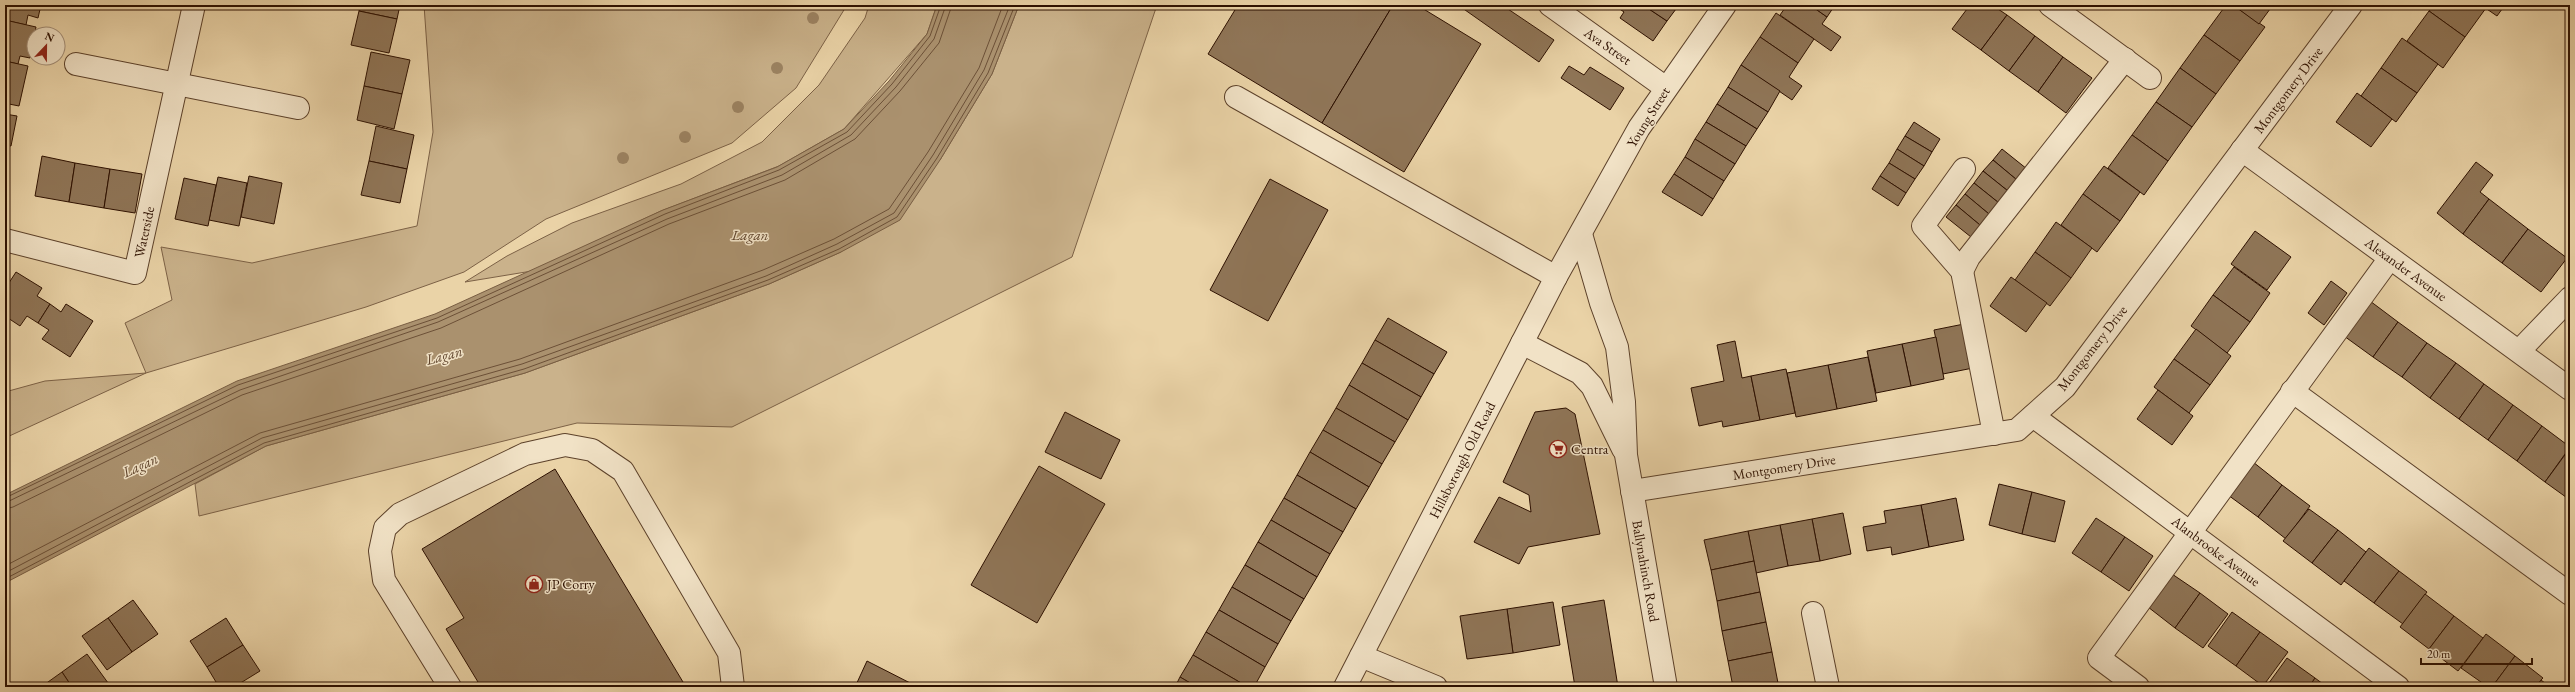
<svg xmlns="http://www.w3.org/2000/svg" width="2575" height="692" viewBox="0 0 2575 692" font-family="'EB Garamond',serif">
<rect width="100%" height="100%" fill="#ead3a7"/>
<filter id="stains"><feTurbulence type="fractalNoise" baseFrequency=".005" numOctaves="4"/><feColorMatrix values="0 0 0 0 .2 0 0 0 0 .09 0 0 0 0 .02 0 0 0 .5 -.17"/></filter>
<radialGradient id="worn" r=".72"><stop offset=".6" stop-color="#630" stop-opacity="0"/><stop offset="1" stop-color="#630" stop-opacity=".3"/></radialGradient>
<g fill="#cab28b" stroke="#7c6146">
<path d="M424,5H847L796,88L732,143L546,219L464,272L366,307L146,373L5,438V392L45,381L146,373L125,323L172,300L161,247L252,263L417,226L433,132Z"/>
<path d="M869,5H937L927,34L844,129L779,166L661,211L532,271L465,282L507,256L572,223L681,184L762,142L819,85L865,18Z"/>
<path d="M1019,5H1157L1072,257L732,427L577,423L199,516L195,484L266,446L525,373L769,284L841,252L940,160L992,74Z"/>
</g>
<path fill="#aa916e" stroke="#785d42" d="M937,5H1019L992,74L940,160L900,220L841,252L769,284L525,373L266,446L5,583V495L237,381L435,314L663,210L777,167L844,129L889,81L927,34Z"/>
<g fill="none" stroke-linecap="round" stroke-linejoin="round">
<g stroke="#6c5037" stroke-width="1">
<path d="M5,498L238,385L437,318L665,214L779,170L847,132L892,84L930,36L941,5"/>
<path d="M5,503L240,390L438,322L667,219L782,175L851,135L896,87L934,39L946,5"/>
<path d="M5,509L13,507L242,395L441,328L669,224L785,180L855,139L900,91L939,43L952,5"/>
<path d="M5,566L260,433L520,359L763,270L834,239L889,209L928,152L979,68L1003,5"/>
<path d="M5,573L262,438L522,364L766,276L837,244L894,213L933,155L984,70L1010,5"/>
<path d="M5,579L264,443L524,369L768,280L839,249L897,217L937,158L988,73L1015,5"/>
</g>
</g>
<g fill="#8f7557" stroke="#2d1000">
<path d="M5,5H41L38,18L28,15L26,25L5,20Z"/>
<path d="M360,5H400L397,19L359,11Z"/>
<path d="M1238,5H1393L1322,123L1208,54Z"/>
<path d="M1393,5H1417L1481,44L1404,172L1322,123Z"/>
<path d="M1458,5H1502L1554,40L1539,62Z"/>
<path d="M1614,5H1643L1667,21L1653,41L1620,18L1624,12Z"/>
<path d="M1643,5H1679L1667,21Z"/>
<path d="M1787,5H1810L1827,17L1822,24L1841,37L1831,51L1780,15Z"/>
<path d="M1810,5H1835L1827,17Z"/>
<path d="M1970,5H1992L2007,15L1981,50L1952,29Z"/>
<path d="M2226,5H2233L2265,27L2240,61L2204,35Z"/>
<path d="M2233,5H2273L2259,24Z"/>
<path d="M2433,5H2481L2486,8L2465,37L2429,11Z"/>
<path d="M2481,5H2505L2497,16Z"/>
<path d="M359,11L397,19L389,53L351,45Z"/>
<path d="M2429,11L2465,37L2443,68L2407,41Z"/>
<path d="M1776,13L1814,39L1798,63L1760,37Z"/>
<path d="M2007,15L2035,36L2009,71L1981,50Z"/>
<path d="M5,20L36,27L30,58L20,56L18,64L5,61Z"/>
<path d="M2204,35L2240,61L2216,94L2180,68Z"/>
<path d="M2035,36L2063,57L2038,92L2009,71Z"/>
<path d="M1760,37L1798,63L1789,77L1802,86L1792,100L1741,65Z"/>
<path d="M2402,38L2438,64L2417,93L2381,68Z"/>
<path d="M371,52L410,60L402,94L364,86Z"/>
<path d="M2063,57L2092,78L2066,113L2038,92Z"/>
<path d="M5,61L28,66L19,106L9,104L8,114H5Z"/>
<path d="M1741,65L1780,91L1768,112L1728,87Z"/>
<path d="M1569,66L1584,75L1590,67L1624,88L1610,110L1561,78Z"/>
<path d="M2180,68L2216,94L2192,127L2156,102Z"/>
<path d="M2381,68L2417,93L2396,122L2361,96Z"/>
<path d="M364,86L402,94L394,129L357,120Z"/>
<path d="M1728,87L1768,112L1757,129L1717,104Z"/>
<path d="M2357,93L2392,119L2371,147L2336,122Z"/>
<path d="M2156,102L2192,127L2168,161L2132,135Z"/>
<path d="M1717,104L1757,129L1746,146L1706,122Z"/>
<path d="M5,114L17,116L11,146L5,145Z"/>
<path d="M1706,122L1746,146L1735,164L1695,139Z"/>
<path d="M1914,122L1940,139L1932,152L1905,136Z"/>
<path d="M376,126L414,135L407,169L369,161Z"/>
<path d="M2132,135L2168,161L2144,195L2108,168Z"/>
<path d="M1905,136L1932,152L1924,166L1897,149Z"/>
<path d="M1695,139L1735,164L1724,181L1685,157Z"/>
<path d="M1897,149L1924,166L1915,179L1889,163Z"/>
<path d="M2002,149L2027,169L2017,180L1993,160Z"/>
<path d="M42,156L75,163L69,202L35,196Z"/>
<path d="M1685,157L1724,181L1713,199L1674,174Z"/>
<path d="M1993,160L2017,180L2008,191L1983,171Z"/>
<path d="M369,161L407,169L400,203L361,195Z"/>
<path d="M2476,162L2493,175L2480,192L2489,199L2463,234L2437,213Z"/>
<path d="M75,163L110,169L104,208L69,202Z"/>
<path d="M1889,163L1915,179L1906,193L1880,176Z"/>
<path d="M2104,166L2140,192L2120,221L2083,194Z"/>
<path d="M110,169L142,174L135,213L104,208Z"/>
<path d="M1983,171L2008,191L1999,203L1974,183Z"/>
<path d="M1674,174L1713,199L1702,216L1662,192Z"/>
<path d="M249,176L282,183L274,224L241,217Z"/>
<path d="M1880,176L1906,193L1898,206L1872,189Z"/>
<path d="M218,177L247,183L239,226L209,220Z"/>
<path d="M184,178L216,185L208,226L175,219Z"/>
<path d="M1270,179L1328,210L1268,321L1210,290Z"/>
<path d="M1974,183L1999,203L1989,214L1965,194Z"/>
<path d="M1965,194L1989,214L1980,225L1956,205Z"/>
<path d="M2083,194L2120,221L2097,252L2061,225Z"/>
<path d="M2489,199L2528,229L2502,263L2463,234Z"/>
<path d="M1956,205L1980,225L1971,237L1946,217Z"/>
<path d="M2056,222L2092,248L2071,278L2035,252Z"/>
<path d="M2528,229L2567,258L2541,292L2502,263Z"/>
<path d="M2255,231L2291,257L2267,290L2231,264Z"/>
<path d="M2035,252L2071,278L2050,306L2015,280Z"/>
<path d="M2234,267L2270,293L2250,322L2213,295Z"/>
<path d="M16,272L42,288L37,296L50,304L38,323L27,316L20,326L5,316V289Z"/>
<path d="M2011,277L2047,303L2026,332L1990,306Z"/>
<path d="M2331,281L2347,293L2324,325L2308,313Z"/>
<path d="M2213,295L2250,322L2227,353L2191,326Z"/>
<path d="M2370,301L2398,322L2373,357L2344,336Z"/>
<path d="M50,304L61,312L66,304L93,321L70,357L42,339L49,330L38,323Z"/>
<path d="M1388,318L1447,352L1434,374L1375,340Z"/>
<path d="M2398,322L2427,343L2402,377L2373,357Z"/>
<path d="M1964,324L1973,368L1943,374L1934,330Z"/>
<path d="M2196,329L2231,356L2210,385L2174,359Z"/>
<path d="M1936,337L1944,379L1911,386L1902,344Z"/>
<path d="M1375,340L1434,374L1421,397L1362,363Z"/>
<path d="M1735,341L1742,378L1751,376L1760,420L1723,427L1722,421L1699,426L1691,388L1724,381L1717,345Z"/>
<path d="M2427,343L2456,363L2430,398L2402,377Z"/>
<path d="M1902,344L1911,386L1876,393L1867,351Z"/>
<path d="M1868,357L1877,401L1837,409L1828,365Z"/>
<path d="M2174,359L2210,385L2189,413L2154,387Z"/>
<path d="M1362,363L1421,397L1408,420L1349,385Z"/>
<path d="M2456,363L2484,384L2459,419L2430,398Z"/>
<path d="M1828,365L1837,409L1796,417L1787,373Z"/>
<path d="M1786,369L1795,413L1760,420L1751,376Z"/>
<path d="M2484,384L2513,405L2488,440L2459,419Z"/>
<path d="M1349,385L1408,420L1395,442L1336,408Z"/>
<path d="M2158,390L2193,416L2172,445L2137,419Z"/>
<path d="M2513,405L2542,426L2517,461L2488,440Z"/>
<path d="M1336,408L1395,442L1382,464L1323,430Z"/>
<path d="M1566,408L1575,414L1600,534L1528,547L1519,564L1474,542L1499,497L1531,512L1529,495L1503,482L1535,412Z"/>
<path d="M1065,412L1120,440L1101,479L1045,452Z"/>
<path d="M2542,426L2570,447L2545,482L2517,461Z"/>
<path d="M1323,430L1382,464L1369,487L1310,452Z"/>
<path d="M2570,448V500L2545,482Z"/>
<path d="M1310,452L1369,487L1356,509L1297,475Z"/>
<path d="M2253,462L2282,485L2258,517L2228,495Z"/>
<path d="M1039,466L1105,504L1037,623L971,585Z"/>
<path d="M555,469L686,687H481L446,629L464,618L422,549Z"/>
<path d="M1297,475L1356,509L1343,532L1284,498Z"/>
<path d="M1999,484L2032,492L2022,534L1989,525Z"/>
<path d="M2282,485L2310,506L2286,539L2258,517Z"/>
<path d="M2032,492L2065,501L2055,542L2022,534Z"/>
<path d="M1284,498L1343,532L1330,554L1271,520Z"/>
<path d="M1956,498L1964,540L1929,547L1921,505Z"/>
<path d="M1921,505L1929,547L1892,555L1891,547L1867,551L1863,527L1886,523L1884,511Z"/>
<path d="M2309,509L2338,530L2312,563L2283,541Z"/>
<path d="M1843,513L1851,554L1820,561L1812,519Z"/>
<path d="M2096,518L2125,537L2101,572L2072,553Z"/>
<path d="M1812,519L1820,561L1788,566L1780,525Z"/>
<path d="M1271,520L1330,554L1317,577L1258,542Z"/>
<path d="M1780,525L1788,566L1756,573L1748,531Z"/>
<path d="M2338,530L2366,552L2341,585L2312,563Z"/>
<path d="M1748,531L1754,561L1711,570L1704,540Z"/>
<path d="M2125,537L2153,556L2129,591L2101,572Z"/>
<path d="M1258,542L1317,577L1304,599L1245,565Z"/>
<path d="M2369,548L2399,571L2374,603L2344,581Z"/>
<path d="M1754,561L1760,592L1717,601L1711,570Z"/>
<path d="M1245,565L1304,599L1291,621L1232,587Z"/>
<path d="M2399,571L2427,592L2403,624L2374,603Z"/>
<path d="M2172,574L2200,593L2175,628L2148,607Z"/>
<path d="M1232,587L1291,621L1278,644L1219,610Z"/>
<path d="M1760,592L1766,622L1722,631L1717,601Z"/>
<path d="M2200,593L2228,614L2203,648L2175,628Z"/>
<path d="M2425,594L2454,616L2429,649L2400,627Z"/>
<path d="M133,600L158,634L132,652L108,618Z"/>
<path d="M1604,600L1618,687H1575L1562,607Z"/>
<path d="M1553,602L1560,645L1513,653L1507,609Z"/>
<path d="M1507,609L1513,653L1467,659L1460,616Z"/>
<path d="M1219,610L1278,644L1265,667L1206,632Z"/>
<path d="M2232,612L2260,632L2236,666L2208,646Z"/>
<path d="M2454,616L2483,638L2458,671L2429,649Z"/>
<path d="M108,618L132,652L107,670L82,636Z"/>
<path d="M226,618L243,645L207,667L190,641Z"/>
<path d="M1766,622L1772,652L1728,661L1722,631Z"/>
<path d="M1206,632L1265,667L1254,687H1248L1193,655Z"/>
<path d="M2260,632L2288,652L2263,686L2236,666Z"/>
<path d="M2486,634L2515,656L2492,687H2488L2461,668Z"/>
<path d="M243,645L260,671L234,687H219L207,667Z"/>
<path d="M1772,652L1778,683L1758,687H1733L1728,661Z"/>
<path d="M87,654L111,687H72L62,672Z"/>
<path d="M1193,655L1248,687H1197L1180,677Z"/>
<path d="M2515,656L2543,678L2541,680L2536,687H2492Z"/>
<path d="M2287,658L2315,678L2309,687H2266Z"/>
<path d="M867,661L918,687H855Z"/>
<path d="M62,672L72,687H41Z"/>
<path d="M1180,677L1197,687H1175Z"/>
<path d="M2315,678L2327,687H2309Z"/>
<path d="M2541,680L2550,687H2536Z"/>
</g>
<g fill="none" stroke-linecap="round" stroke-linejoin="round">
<defs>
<g id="minor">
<path d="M1550,5L1666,88"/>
<path d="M2050,5L2150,78"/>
<path d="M76,64L298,108"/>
<path d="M1236,97L1556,277"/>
<path d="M2242,150L2570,389"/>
<path d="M1964,169L1923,226L1962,271L1994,434"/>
<path d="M1581,234L1601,303L1617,347L1624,402L1626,455L1666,687"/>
<path d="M5,240L135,273L194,5"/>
<path d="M1962,271L1969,257L2125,59"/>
<path d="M1522,343L1580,373L1592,386L1623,449"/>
<path d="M2519,351L2570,298"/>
<path d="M2292,391L2570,594"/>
<path d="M2033,416L2398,687"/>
<path d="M1632,491L2017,430L2065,387L2351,5"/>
<path d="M1813,613L1828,687"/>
<path d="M1361,656L1436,687"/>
<path d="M450,687L384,580L380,551L385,528L400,514L525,454L565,445L592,450L623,471L729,653L733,687"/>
<path d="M1345,687L1556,277L1639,128L1725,5"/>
<path d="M2138,687L2099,658L2390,258"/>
</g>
</defs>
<use href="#minor" stroke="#5c412a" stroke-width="24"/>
<use href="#minor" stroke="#f1e2c6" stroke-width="22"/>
</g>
<g fill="#9c8362">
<circle cx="813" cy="18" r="6"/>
<circle cx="777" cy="68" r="6"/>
<circle cx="738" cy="107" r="6"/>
<circle cx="685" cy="137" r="6"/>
<circle cx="623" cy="158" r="6"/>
</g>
<defs>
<symbol id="supermarket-ring" viewBox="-11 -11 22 22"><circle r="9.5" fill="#f1e2c6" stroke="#8f2418" stroke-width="1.5"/><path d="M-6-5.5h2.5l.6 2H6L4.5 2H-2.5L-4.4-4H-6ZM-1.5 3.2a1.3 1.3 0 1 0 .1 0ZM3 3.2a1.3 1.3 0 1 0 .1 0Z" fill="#8f2418"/></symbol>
<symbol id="shop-ring" viewBox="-11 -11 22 22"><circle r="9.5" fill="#f1e2c6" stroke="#8f2418" stroke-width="1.5"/><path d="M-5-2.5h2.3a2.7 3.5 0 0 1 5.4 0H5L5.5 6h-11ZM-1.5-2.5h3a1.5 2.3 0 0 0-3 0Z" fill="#8f2418"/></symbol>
</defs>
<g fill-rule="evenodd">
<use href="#supermarket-ring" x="1548" y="439" width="20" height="20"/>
<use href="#shop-ring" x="524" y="574" width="20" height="20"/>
</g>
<g text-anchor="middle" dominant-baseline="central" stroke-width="3" stroke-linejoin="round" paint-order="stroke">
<g font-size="14" fill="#2d1000" stroke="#f1e2c6">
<text transform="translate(1608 46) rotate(35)">Ava Street</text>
<text transform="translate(2288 90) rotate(-53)">Montgomery Drive</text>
<text transform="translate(1648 117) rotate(-58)">Young Street</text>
<text transform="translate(144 232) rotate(-78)">Waterside</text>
<text transform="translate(2406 269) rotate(36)">Alexander Avenue</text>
<text transform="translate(2092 348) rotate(-52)">Montgomery Drive</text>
<text transform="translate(1462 460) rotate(-63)">Hillsborough Old Road</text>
<text transform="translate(1784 467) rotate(-9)">Montgomery Drive</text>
<text transform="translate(2216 551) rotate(37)">Alanbrooke Avenue</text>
<text transform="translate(1646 571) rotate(80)">Ballynahinch Road</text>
</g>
<g font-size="14" fill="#2d1000" stroke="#f1e2c6" text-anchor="start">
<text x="1571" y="449">Centra</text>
<text x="547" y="584">JP Corry</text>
</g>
<g font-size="15" font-style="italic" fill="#5f442c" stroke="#f1e2c6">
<text x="750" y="234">Lagan</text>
<text transform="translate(444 355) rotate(-15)">Lagan</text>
<text transform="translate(140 465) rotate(-25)">Lagan</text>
</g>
</g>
<rect width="2575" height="692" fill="none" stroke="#ead3a7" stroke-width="20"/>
<rect x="6" y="6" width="2563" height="680" fill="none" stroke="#2d1000" stroke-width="2"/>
<rect x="10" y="10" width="2555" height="672" fill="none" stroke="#2d1000"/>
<g transform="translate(46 46) rotate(22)"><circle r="19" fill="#f1e2c6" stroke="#a38e77"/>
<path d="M0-3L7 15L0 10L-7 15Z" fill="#8f2418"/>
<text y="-6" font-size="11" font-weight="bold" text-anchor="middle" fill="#2d1000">N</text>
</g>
<path d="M2421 658v6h111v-6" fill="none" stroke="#2d1000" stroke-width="2"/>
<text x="2427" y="658" font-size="12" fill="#2d1000" stroke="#f1e2c6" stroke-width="3" paint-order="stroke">20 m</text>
<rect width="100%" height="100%" filter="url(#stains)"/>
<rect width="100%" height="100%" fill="url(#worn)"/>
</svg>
